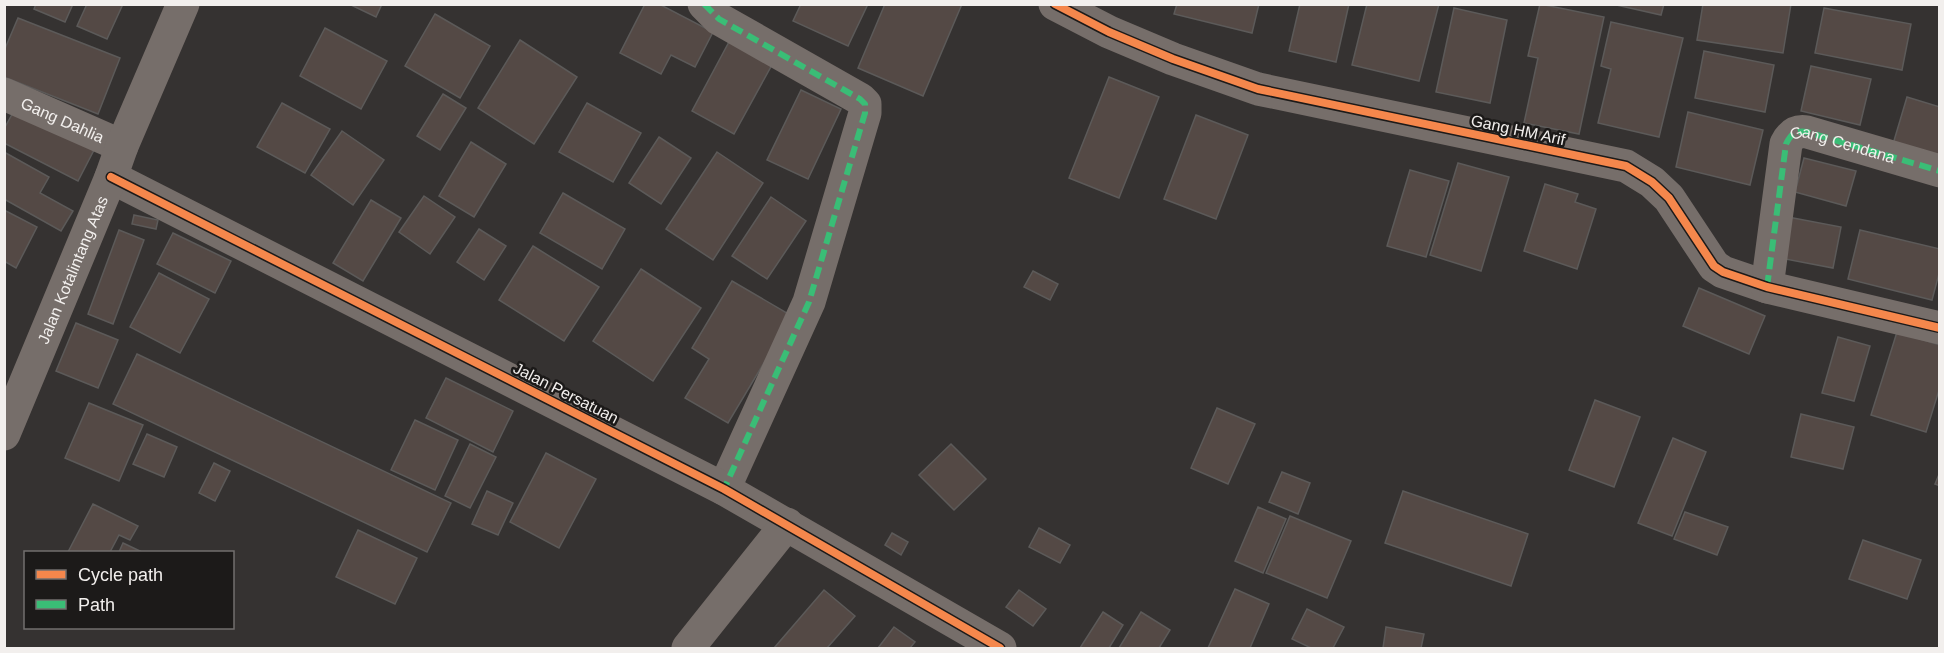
<svg xmlns="http://www.w3.org/2000/svg" width="1944" height="653" viewBox="0 0 1944 653" font-family="Arial,sans-serif">
<rect width="100%" height="100%" fill="#353231"/>
<g fill="#544945" stroke="#5c5a59" stroke-width="1.5">
<path d="M36,4H73L65,22L34,9Z"/>
<path d="M87,4H123L107,39L77,26Z"/>
<path d="M349,4H382L376,17Z"/>
<path d="M645,4H659L713,32L695,67L671,55L661,74L620,53Z"/>
<path d="M801,4H868L848,46L793,21Z"/>
<path d="M885,4H962L923,96L858,68Z"/>
<path d="M1177,4H1259L1252,33L1174,14Z"/>
<path d="M1300,4H1349L1336,62L1289,51Z"/>
<path d="M1367,4H1439L1419,81L1352,65Z"/>
<path d="M1540,4L1604,17L1579,134L1524,123L1538,58L1528,56Z"/>
<path d="M1612,4H1664L1661,15Z"/>
<path d="M1703,4H1791L1783,53L1697,40Z"/>
<path d="M1454,8L1507,20L1490,103L1436,92Z"/>
<path d="M1824,8L1911,24L1902,70L1815,53Z"/>
<path d="M435,14L490,46L460,98L405,66Z"/>
<path d="M18,18L120,58L98,114L4,77V51Z"/>
<path d="M1611,22L1683,38L1659,137L1598,123L1611,69L1601,66Z"/>
<path d="M325,28L387,61L361,109L300,76Z"/>
<path d="M520,40L577,77L534,144L478,108Z"/>
<path d="M730,40L773,63L734,134L692,111Z"/>
<path d="M1704,51L1774,65L1765,112L1695,98Z"/>
<path d="M1811,66L1871,79L1860,125L1801,111Z"/>
<path d="M1109,77L1159,97L1119,198L1069,178Z"/>
<path d="M801,90L841,109L808,179L767,160Z"/>
<path d="M443,94L466,108L440,150L417,136Z"/>
<path d="M1907,97L1940,107V159L1893,144Z"/>
<path d="M282,103L330,129L305,173L257,147Z"/>
<path d="M587,103L641,133L613,182L559,152Z"/>
<path d="M15,109L94,150L78,181L4,143V129Z"/>
<path d="M1688,112L1763,130L1750,185L1676,167Z"/>
<path d="M1196,115L1248,135L1216,219L1164,199Z"/>
<path d="M342,131L384,160L353,205L311,175Z"/>
<path d="M659,137L691,158L661,204L629,183Z"/>
<path d="M471,142L506,164L474,217L439,196Z"/>
<path d="M4,152L49,177L40,193L73,211L61,231L4,199Z"/>
<path d="M717,152L763,183L713,260L666,229Z"/>
<path d="M1804,158L1856,171L1846,206L1795,192Z"/>
<path d="M1458,163L1509,177L1481,271L1430,255Z"/>
<path d="M1410,170L1449,181L1426,257L1387,246Z"/>
<path d="M1545,184L1578,194L1575,202L1596,209L1577,269L1524,251Z"/>
<path d="M563,193L625,229L602,269L540,233Z"/>
<path d="M424,196L455,217L430,254L399,232Z"/>
<path d="M771,197L806,221L767,279L732,256Z"/>
<path d="M371,200L401,218L363,281L333,263Z"/>
<path d="M4,210L37,227L16,268L4,261Z"/>
<path d="M134,215L158,220L156,229L132,224Z"/>
<path d="M1788,217L1841,227L1833,268L1780,258Z"/>
<path d="M479,229L506,246L484,280L457,262Z"/>
<path d="M119,230L144,240L113,324L88,314Z"/>
<path d="M1860,230L1940,249V270L1932,300L1848,279Z"/>
<path d="M173,233L231,261L215,293L157,264Z"/>
<path d="M533,246L599,287L564,341L499,300Z"/>
<path d="M641,269L701,308L653,381L593,341Z"/>
<path d="M1033,271L1058,284L1050,300L1024,287Z"/>
<path d="M159,273L209,299L180,353L130,327Z"/>
<path d="M732,281L792,316L728,423L685,398L709,359L692,348Z"/>
<path d="M1699,288L1765,316L1749,354L1683,326Z"/>
<path d="M76,323L118,340L98,388L56,371Z"/>
<path d="M1897,332L1940,345V387L1926,432L1871,415Z"/>
<path d="M1838,337L1870,346L1854,401L1822,393Z"/>
<path d="M137,354L451,503L427,552L113,404Z"/>
<path d="M446,378L513,411L493,452L426,418Z"/>
<path d="M1595,400L1640,417L1614,487L1569,470Z"/>
<path d="M89,403L143,425L119,481L65,458Z"/>
<path d="M1217,408L1255,424L1228,484L1191,468Z"/>
<path d="M1801,414L1854,427L1843,469L1791,457Z"/>
<path d="M415,420L458,440L435,490L391,470Z"/>
<path d="M147,434L177,447L164,477L133,464Z"/>
<path d="M1673,438L1706,452L1672,536L1638,523Z"/>
<path d="M470,444L496,457L470,508L445,496Z"/>
<path d="M951,444L986,479L954,510L919,475Z"/>
<path d="M546,453L596,479L559,548L510,522Z"/>
<path d="M214,463L230,471L215,501L199,493Z"/>
<path d="M1282,472L1310,483L1298,514L1269,502Z"/>
<path d="M1940,472V486L1935,484Z"/>
<path d="M487,491L513,503L498,535L472,524Z"/>
<path d="M1403,491L1528,534L1511,586L1385,543Z"/>
<path d="M93,504L138,526L130,540L119,535L110,552H68Z"/>
<path d="M1258,507L1286,519L1263,573L1235,561Z"/>
<path d="M1685,512L1728,527L1717,555L1674,539Z"/>
<path d="M1290,516L1351,541L1327,598L1266,573Z"/>
<path d="M1039,528L1070,545L1060,563L1029,547Z"/>
<path d="M358,530L417,558L395,604L336,577Z"/>
<path d="M892,533L908,542L901,555L885,545Z"/>
<path d="M1863,540L1921,560L1907,599L1849,579Z"/>
<path d="M123,543L142,552H119Z"/>
<path d="M1235,589L1269,604L1250,648H1208Z"/>
<path d="M824,590L855,616L827,648H774Z"/>
<path d="M1019,590L1046,609L1033,626L1006,607Z"/>
<path d="M1307,609L1344,627L1333,648H1311L1292,639Z"/>
<path d="M1103,612L1123,625L1109,648H1080Z"/>
<path d="M1141,612L1170,630L1159,648H1119Z"/>
<path d="M894,627L915,642L910,648H878Z"/>
<path d="M1386,627L1424,634L1421,648H1383Z"/>
</g>
<g fill="none" stroke-linecap="round" stroke-linejoin="round">
<g stroke="#766e6a" stroke-width="33">
<path d="M704,4L719,19L860,99L865,104V113L809,302L724,489"/>
<path d="M1055,4L1109,32L1173,59L1258,89L1626,166L1652,182L1669,198L1714,266L1723,272L1767,287L1940,328"/>
<path id="s1" d="M4,94L122,146"/>
<path d="M111,177L724,489L1000,648"/>
<path id="s2" d="M1767,287L1786,144C1791,134 1796,130 1807,132L1940,171"/>
<path id="s3" d="M4,434L111,177L122,146L183,4"/>
<path d="M688,648L787,524"/>
</g>
<g stroke="#3abd76" stroke-width="6" stroke-dasharray="12 6" stroke-linecap="butt">
<path d="M704,4L719,19L860,99L865,104V113L809,302L724,489"/>
<path d="M1767,287L1786,144C1791,134 1796,130 1807,132L1940,171"/>
</g>
<defs>
<g id="cycleway">
<path d="M1055,4L1109,32L1173,59L1258,89L1626,166L1652,182L1669,198L1714,266L1723,272L1767,287L1940,328"/>
<path d="M111,177L724,489L1000,648"/>
</g>
</defs>
<use href="#cycleway" stroke="#1c1a19" stroke-width="11"/>
<use href="#cycleway" stroke="#f5874c" stroke-width="8"/>
</g>
<g text-anchor="middle" dominant-baseline="central" stroke-width="5" stroke-linejoin="round" paint-order="stroke">
<g font-size="16" fill="#f2efed" stroke="#1c1a19">
<text stroke="none"><textPath href="#s1" startOffset="64">Gang Dahlia</textPath></text>
<text transform="translate(1518 130) rotate(12)">Gang HM Arif</text>
<text stroke="none"><textPath href="#s2" startOffset="208">Gang Cendana</textPath></text>
<text stroke="none"><textPath href="#s3" startOffset="178">Jalan Kotalintang Atas</textPath></text>
<text transform="translate(566 393) rotate(27)">Jalan Persatuan</text>
</g>
</g>
<rect width="1944" height="653" fill="none" stroke="#f2efed" stroke-width="12"/>
<rect x="24" y="551" width="210" height="78" fill="#1c1a19" stroke="#726f6e" stroke-width="1.5"/>
<rect x="36" y="570" width="30" height="9" fill="#f5874c" stroke="#726f6e" stroke-width="1.5"/>
<text x="78" y="581" font-size="18" fill="#f2efed">Cycle path</text>
<rect x="36" y="600" width="30" height="9" fill="#3abd76" stroke="#726f6e" stroke-width="1.5"/>
<text x="78" y="611" font-size="18" fill="#f2efed">Path</text>
</svg>
